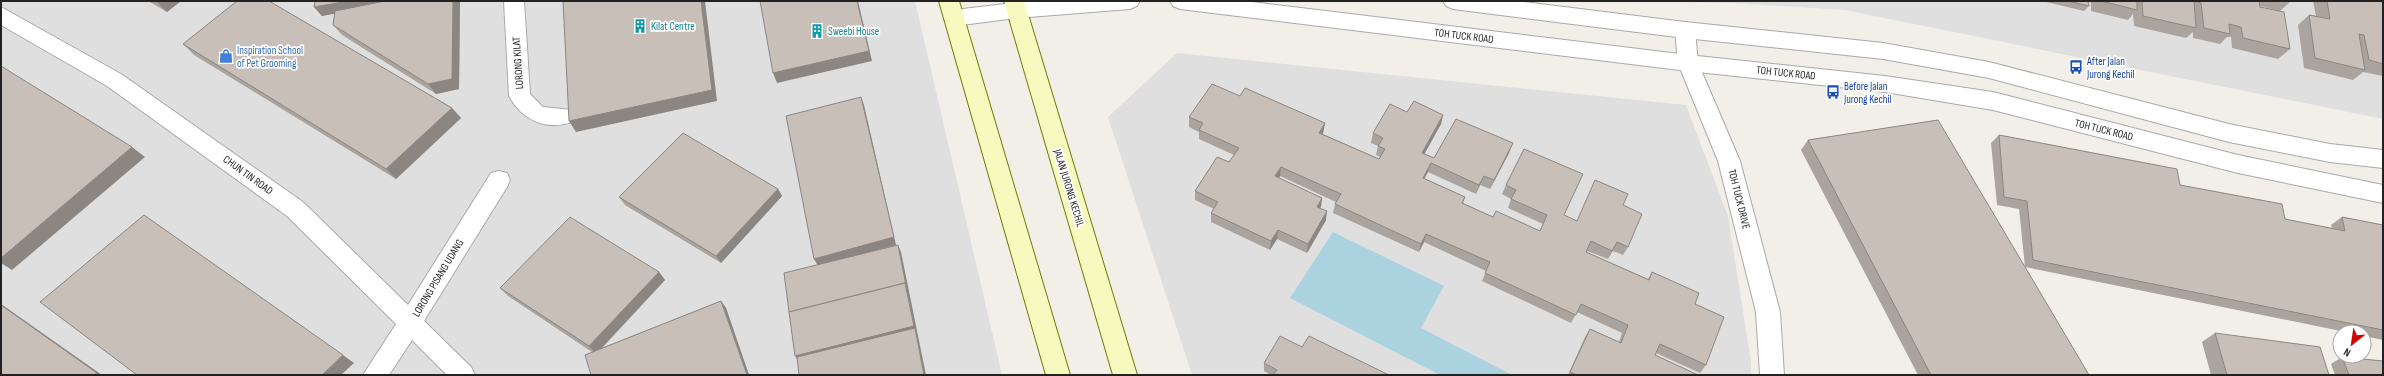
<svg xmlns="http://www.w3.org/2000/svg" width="2384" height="376" viewBox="0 0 2384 376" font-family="'Sofia Sans Condensed',sans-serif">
<rect width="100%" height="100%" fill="#f2efe9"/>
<g fill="#e0dfdf">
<path d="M1,1H915L1002,375H1Z"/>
<path d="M1633,1H2383V119L1845,10L1732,3Z"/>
<path d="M1177,53L1686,105L1728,216L1751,362V375H1192L1108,117Z"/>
</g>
<path fill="#aad3df" d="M1333,232L1444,286L1421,328L1512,375H1440L1290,298Z"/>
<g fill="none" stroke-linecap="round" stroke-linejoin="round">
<defs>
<g id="minor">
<path d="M504,1H524L530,94L543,107L572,110L575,116L572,122C546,131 522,120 509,96Z"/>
<path d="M1,7L121,74L303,202L408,305L491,173L499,171L507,173L510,180L507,187L424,321L471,367L475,375H447L412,340L389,375H363L396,324L287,216L107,86L1,25Z"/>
<path d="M1685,22L1692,24L1695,30L1698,63L1740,161L1780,312L1784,375H1760L1756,312L1718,161L1678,63L1675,30L1678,24Z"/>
</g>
<g id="tertiary">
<path d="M1031,1H1140L1137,6L1130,9L1016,18L954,26L947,24L944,18L947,12L954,10Z"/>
<path d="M1170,1H1244L1688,55L1885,76L1993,92L2238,155L2383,185V203L2238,173L1993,110L1885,92L1688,71L1180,9L1173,6Z"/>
<path d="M1443,1H1516L1685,22L1883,43L1989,62L2229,124L2330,144L2383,150V168L2330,162L2229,142L1989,78L1883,59L1685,38L1453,9L1446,6Z"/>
</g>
<g id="secondary">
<path d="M939,1H959L1070,375H1046Z"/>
<path d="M1004,1H1024L1137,375H1113Z"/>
</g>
</defs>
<use href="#minor" stroke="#a9a9a9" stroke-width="2"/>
<use href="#tertiary" stroke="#a9a9a9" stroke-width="2"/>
<use href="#secondary" stroke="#707d05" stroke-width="2"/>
<use href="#minor" fill="#fff" fill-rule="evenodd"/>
<use href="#tertiary" fill="#fff" fill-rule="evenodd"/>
<use href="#secondary" fill="#f7fabf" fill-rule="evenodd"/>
</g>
<g fill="#aba49e">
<path d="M148,1H181L167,12Z"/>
<path d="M315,1H460L459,89L436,94L342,35L333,25L335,13L322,16L314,7Z"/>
<path d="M2042,1H2088L2089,6L2084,11Z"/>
<path d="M2091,1H2291L2280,11L2260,6L2290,49L2278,59L2232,48L2231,37H2227L2220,44L2193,38V32L2186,38L2134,26L2133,14L2128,20L2091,11Z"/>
<path d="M2313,1H2383V76L2363,72L2353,80L2304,68L2298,25L2309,15L2316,16Z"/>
<path d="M183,44L452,108L461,118L396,179L194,55Z"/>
<path d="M1240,96L1325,123L1323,133V134L1379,159L1380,157L1376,155L1378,146L1371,143L1373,133L1407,112L1443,115L1441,124L1424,154L1434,158L1509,153L1490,189L1480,185L1476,194L1428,172L1424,179L1465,197L1463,204L1493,217L1540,231L1543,224L1508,208L1511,199L1502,194L1506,185L1524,149L1564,215L1576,221L1623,205L1628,247L1623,255L1613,251L1608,259L1587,251L1586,252L1648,279L1652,272L1695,304L1706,365L1700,373L1656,353L1655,355L1698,375H1568L1585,337L1590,329L1619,342L1622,333L1577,312L1571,323L1482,281L1486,271L1424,242L1419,252L1333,213L1335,204L1336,202L1280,176L1279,178L1322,198L1320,208L1326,220L1307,253L1277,239L1270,250L1211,222V213L1214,209L1195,200V191L1229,162L1234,155L1199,139V132L1189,127V117Z"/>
<path d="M1999,135L2180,185L2285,219L2332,229L2331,225L2342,217L2383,225V340L2364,336V332H2346L2025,267L2019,209L1997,205L1991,143Z"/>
<path d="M1808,140L2089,375H1918L1801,150Z"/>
<path d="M778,189L782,196L721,263L625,205L619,197Z"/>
<path d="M659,272L665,280L602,348L721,301L726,308L749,375H591L592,352L508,296L500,288Z"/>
<path d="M2215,333L2329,375H2211L2202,342Z"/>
<path d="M1302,347L1389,375H1271L1264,371V363Z"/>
<path d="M2342,357L2383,375H2335L2331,364Z"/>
</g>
<g fill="#8b8681">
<path d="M156,1H181L167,12Z"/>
<path d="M349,1H404L322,16L314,7Z"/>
<path d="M453,1H460L459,89L436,94L428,84Z"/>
<path d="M701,1H705L717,101L576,132L569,121Z"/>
<path d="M857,1H858L872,61L777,83L773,73Z"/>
<path d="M861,97L864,105L896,245L818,266L814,259Z"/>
<path d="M452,108L461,118L396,179L386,169Z"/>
<path d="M1443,115L1441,124L1420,162L1422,153Z"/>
<path d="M1325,123L1323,133L1318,142L1319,133Z"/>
<path d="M1513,143L1509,153L1490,189L1494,180Z"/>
<path d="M132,147L145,157L12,270L1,263V258Z"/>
<path d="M1431,163L1428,172L1420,187L1423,178Z"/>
<path d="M1281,167L1280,176L1274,186L1275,176Z"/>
<path d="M1484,176L1476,194L1479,185Z"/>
<path d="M778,189L782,196L721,263L716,256Z"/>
<path d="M1322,198L1321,207L1315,216L1317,207Z"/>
<path d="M1327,211L1326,220L1307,253L1308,244Z"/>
<path d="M1278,230L1277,239L1270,250L1271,241Z"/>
<path d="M1426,234L1424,242L1419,252L1421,244Z"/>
<path d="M898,245L901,252L926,375L800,364L795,356Z"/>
<path d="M659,272L665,280L596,354L589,346Z"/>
<path d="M721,301L726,308L749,375H747Z"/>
<path d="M1,304L102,375H94L1,305Z"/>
<path d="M343,355L354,363L341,375H322Z"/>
</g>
<g fill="#c7bfb8" stroke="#8b8681">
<path d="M237,1H269L452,108L386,169L183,44Z"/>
<path d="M315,1H349L314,7Z"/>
<path d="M385,1H453L452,79L428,84L333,25L335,11Z"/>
<path d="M563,1H701L712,90L569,121Z"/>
<path d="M760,1H857L869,51L773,73Z"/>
<path d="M2068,1H2088L2089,6Z"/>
<path d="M2101,1H2137V10Z"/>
<path d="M2142,1H2194L2196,28L2143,16Z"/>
<path d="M2195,1H2259L2260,7L2284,12L2290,49L2243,38L2241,27L2229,24L2230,34L2204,28L2201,3Z"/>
<path d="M2327,1H2383V64L2369,60L2364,35L2359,34L2365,70L2315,58L2309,15L2330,19Z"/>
<path d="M1,66L132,147L1,258Z"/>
<path d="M1212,84L1240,96L1245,88L1325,123L1319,133L1379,159L1385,149L1378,146L1383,138L1373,133L1390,104L1407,112L1414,101L1443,115L1422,153L1434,158L1456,119L1513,143L1494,180L1484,176L1479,185L1431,163L1423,178L1465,197L1462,203L1493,217L1496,211L1540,231L1547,215L1511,199L1516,190L1506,185L1524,149L1583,174L1564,215L1577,221L1595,180L1628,194L1623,205L1642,214L1628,247L1617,242L1612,251L1591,241L1586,252L1649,280L1652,272L1699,293L1695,304L1724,317L1706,365L1660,344L1655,355L1698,375H1576L1570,372L1590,329L1621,343L1628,325L1581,304L1576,315L1485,273L1490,262L1426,234L1421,244L1335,204L1341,194L1281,167L1275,176L1322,198L1317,207L1327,211L1308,244L1278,230L1271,241L1211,213L1218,202L1195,191L1217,157L1229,162L1239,148L1199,130L1203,123L1189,117Z"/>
<path d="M861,97L894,237L814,259L786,116Z"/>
<path d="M1938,120L2089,375H1931L1808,140Z"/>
<path d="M683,133L778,189L716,256L619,197Z"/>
<path d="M1999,135L2177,169L2180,185L2282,204L2285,219L2345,231L2342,217L2383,225V330L2033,260L2027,201L2004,197Z"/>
<path d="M144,215L343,355L322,375H137L40,302Z"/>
<path d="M570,217L659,272L589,346L500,288Z"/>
<path d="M898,245L906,285L905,283L789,312L784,273Z"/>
<path d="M905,283L914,326L795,356L789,312Z"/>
<path d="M721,301L747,375H591L585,355Z"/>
<path d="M1,305L97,373L94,375H1Z"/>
<path d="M915,328L924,375H799L797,357Z"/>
<path d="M2215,333L2320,347L2329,375H2227Z"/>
<path d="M1280,336L1302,347L1309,336L1389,375H1273L1277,370L1264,363Z"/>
<path d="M2342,357L2383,361V375H2349Z"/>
</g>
<defs>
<symbol id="building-bare" viewBox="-9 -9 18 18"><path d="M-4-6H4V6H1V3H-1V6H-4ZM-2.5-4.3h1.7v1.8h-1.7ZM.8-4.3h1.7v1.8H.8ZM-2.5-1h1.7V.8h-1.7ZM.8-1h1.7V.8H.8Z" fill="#0f9aa8" stroke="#fff" stroke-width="2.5" paint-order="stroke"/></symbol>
<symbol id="shop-bare" viewBox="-9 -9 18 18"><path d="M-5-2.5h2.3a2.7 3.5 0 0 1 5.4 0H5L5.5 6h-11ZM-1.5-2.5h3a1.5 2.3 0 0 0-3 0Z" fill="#3f7fe0" stroke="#fff" stroke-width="2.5" paint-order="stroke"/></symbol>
<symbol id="bus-bare" viewBox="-9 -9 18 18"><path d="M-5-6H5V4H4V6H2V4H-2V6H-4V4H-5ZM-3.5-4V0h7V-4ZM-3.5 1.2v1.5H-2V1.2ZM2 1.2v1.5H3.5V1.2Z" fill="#1a4fb4" stroke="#fff" stroke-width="2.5" paint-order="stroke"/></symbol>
</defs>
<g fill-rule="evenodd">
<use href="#building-bare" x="630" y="16" width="20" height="20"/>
<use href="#building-bare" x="807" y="21" width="20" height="20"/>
<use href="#shop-bare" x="216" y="46" width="20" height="20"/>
<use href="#bus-bare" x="2066" y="57" width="20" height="20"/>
<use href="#bus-bare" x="1823" y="82" width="20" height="20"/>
</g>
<g text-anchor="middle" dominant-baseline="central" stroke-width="3.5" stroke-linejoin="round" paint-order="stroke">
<g font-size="11" fill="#0d838f" stroke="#fff" text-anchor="start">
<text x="651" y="26">Kilat Centre</text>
<text x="828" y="31">Sweebi House</text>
</g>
<g font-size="11" fill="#222" stroke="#fff">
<text transform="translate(1464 36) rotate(7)">TOH TUCK ROAD</text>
<text transform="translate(518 63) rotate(-94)">LORONG KILAT</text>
<text transform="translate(1786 73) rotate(6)">TOH TUCK ROAD</text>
<text transform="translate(2104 130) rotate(14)">TOH TUCK ROAD</text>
<text transform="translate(248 175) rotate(36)">CHUN TIN ROAD</text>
<text transform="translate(1069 188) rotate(73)">JALAN JURONG KECHIL</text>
<text transform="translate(1739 199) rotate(76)">TOH TUCK DRIVE</text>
<text transform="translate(438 278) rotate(-59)">LORONG PISANG UDANG</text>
</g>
<g font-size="11" fill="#366cbe" stroke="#fff" text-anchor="start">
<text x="237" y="50">Inspiration School<tspan x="237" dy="13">of Pet Grooming</tspan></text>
</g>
<g font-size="11" fill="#164399" stroke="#fff" text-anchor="start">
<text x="2087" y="61">After Jalan<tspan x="2087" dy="13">Jurong Kechil</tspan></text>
<text x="1844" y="86">Before Jalan<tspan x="1844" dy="13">Jurong Kechil</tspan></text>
</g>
</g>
<rect width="2384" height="376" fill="none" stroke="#222222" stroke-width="4"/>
<g transform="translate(2352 344) rotate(210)"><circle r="19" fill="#ffffff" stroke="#a7a7a7"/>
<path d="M0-3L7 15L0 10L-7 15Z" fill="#d40000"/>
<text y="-6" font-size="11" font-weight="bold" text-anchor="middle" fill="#222222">N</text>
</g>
</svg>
